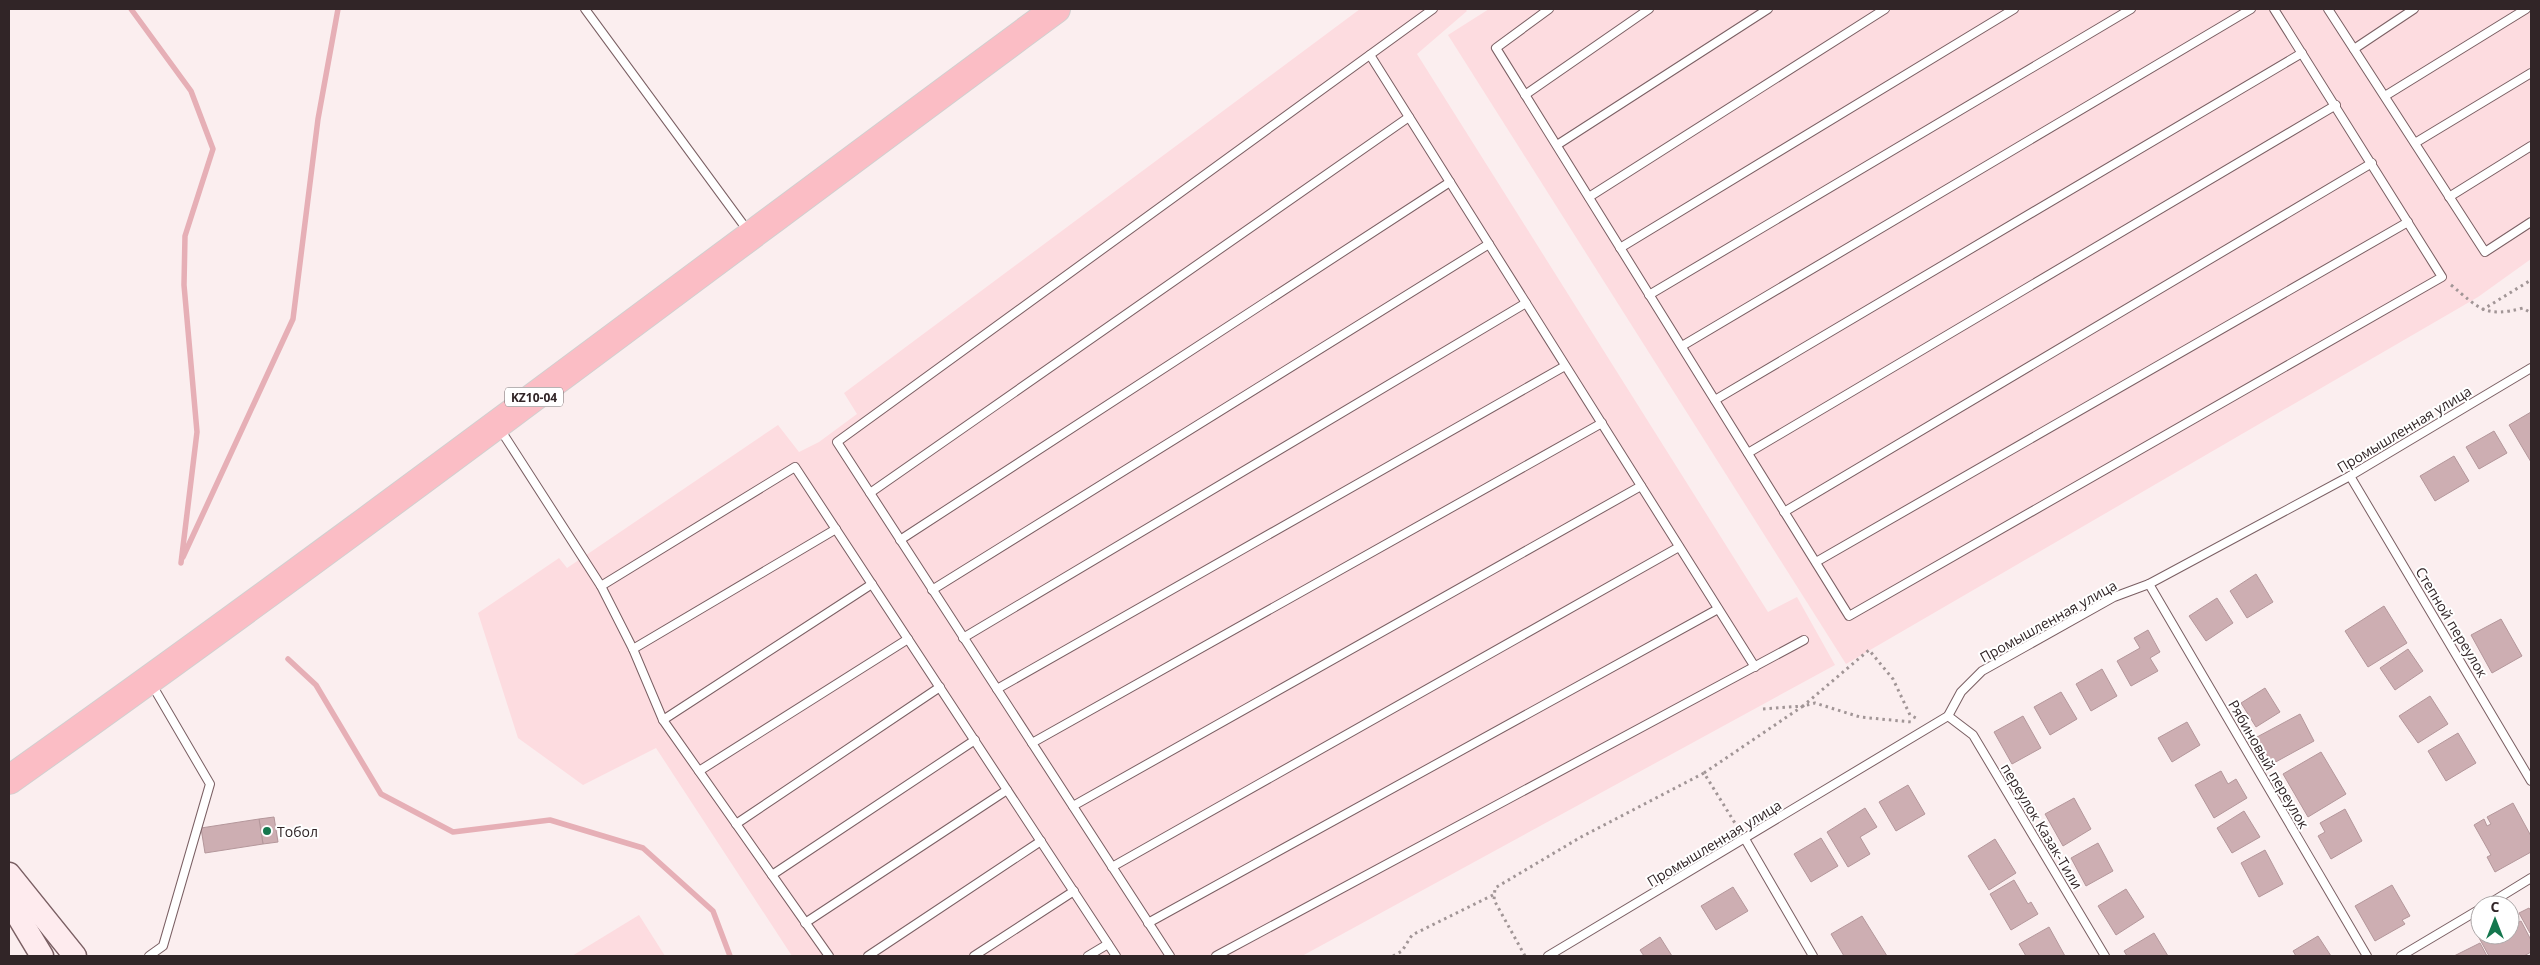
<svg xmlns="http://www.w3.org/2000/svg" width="2540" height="965" viewBox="0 0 2540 965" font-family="'Open Sans',sans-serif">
<rect width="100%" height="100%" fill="#fbeeef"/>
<g fill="#fddce0">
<path d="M1360,9H1465L1467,11L1417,54L1768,612L1797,597L1835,665L1302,956H792L656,748L583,785L518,738L478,613L559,558L567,568L778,425L799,452L819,442L857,414L844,393Z"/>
<path d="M1489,9H2531V259L2478,297L1846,664L1448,35Z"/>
<path d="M639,915L665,956H572Z"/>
</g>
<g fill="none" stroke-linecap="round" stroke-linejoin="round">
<g stroke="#e6afb6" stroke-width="5.5">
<path d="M131,9L191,91L213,149L185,236L184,285L197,432L181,563"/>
<path d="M183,557L293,319L318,119L338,9"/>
<path d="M288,659L316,685L381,794L453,832L550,820L643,848L713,911L730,956"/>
</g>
</g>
<g fill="#cdaeb2" stroke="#b4979b">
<path d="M2531,412V462L2509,425Z"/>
<path d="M2494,431L2507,453L2479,469L2466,447Z"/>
<path d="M2454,456L2469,481L2435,501L2420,476Z"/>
<path d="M2256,574L2273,602L2247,618L2230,591Z"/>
<path d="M2217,598L2233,623L2206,641L2189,616Z"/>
<path d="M2384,606L2407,643L2368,667L2345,631Z"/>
<path d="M2501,619L2522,656L2492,673L2471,635Z"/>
<path d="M2148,630L2160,652L2150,658L2158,671L2131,686L2117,661L2140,648L2134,638Z"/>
<path d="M2408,649L2423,671L2395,690L2380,668Z"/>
<path d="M2102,669L2117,696L2091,711L2076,684Z"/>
<path d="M2265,688L2280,712L2256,727L2241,703Z"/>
<path d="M2061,692L2077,719L2050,735L2034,707Z"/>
<path d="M2430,696L2448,724L2418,743L2399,716Z"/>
<path d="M2300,714L2314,741L2272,764L2257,737Z"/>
<path d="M2023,716L2041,748L2012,764L1994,732Z"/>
<path d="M2187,722L2200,745L2172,762L2158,738Z"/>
<path d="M2458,733L2476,763L2446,781L2428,751Z"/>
<path d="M2321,752L2346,794L2308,817L2283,774Z"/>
<path d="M2221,771L2228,784L2236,779L2247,798L2214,818L2195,785Z"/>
<path d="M1908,785L1925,814L1896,831L1879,802Z"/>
<path d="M2074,798L2091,829L2063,846L2045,814Z"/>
<path d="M2513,803L2531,836V852L2495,872L2487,857L2491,855L2474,825L2484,819L2487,826L2491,824L2487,817Z"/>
<path d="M1865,808L1877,827L1860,837L1870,854L1848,867L1827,832Z"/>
<path d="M2345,809L2362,841L2331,859L2318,836L2325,832L2320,823Z"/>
<path d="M2244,811L2260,837L2232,853L2217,828Z"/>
<path d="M274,817L278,842L263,844L259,819Z"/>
<path d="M259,819L263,844L205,853L201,828Z"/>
<path d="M1821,838L1838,866L1811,882L1794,854Z"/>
<path d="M1995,839L2016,873L1989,890L1968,856Z"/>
<path d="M2098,843L2113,871L2086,886L2071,858Z"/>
<path d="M2265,850L2283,884L2259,897L2241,863Z"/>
<path d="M2014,880L2028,904L2031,902L2038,914L2011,930L1990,894Z"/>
<path d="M2392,885L2410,916L2402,920L2405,924L2375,941L2355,906Z"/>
<path d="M1733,887L1748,911L1716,930L1701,906Z"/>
<path d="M2126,889L2144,917L2116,935L2098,906Z"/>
<path d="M2529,908L2531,911L2530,933L2519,913Z"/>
<path d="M1862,916L1887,956H1844L1831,934Z"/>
<path d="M2521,921L2531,940V952L2524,956H2489L2478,936L2510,935V926Z"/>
<path d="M2049,927L2065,956H2026L2019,944Z"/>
<path d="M2154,933L2168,956H2127L2124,951Z"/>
<path d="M2318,936L2331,956H2296L2293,951Z"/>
<path d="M1660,937L1672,956H1644L1640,950Z"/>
<path d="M2480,943L2487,956H2454Z"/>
</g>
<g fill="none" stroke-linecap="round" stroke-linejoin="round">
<defs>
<g id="lane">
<path d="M585,9L748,231"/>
<path d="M1549,9L1496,48L1849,616L2442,277L2274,9"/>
<path d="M2328,9L2485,252L2531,222"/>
<path d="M2354,49L2414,9"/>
<path d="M1370,55L1755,667"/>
<path d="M1525,95L1649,9"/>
<path d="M2385,96L2526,9"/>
<path d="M2415,143L2531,73"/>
<path d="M1557,145L1768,9"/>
<path d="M1589,197L1885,9"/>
<path d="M2449,197L2531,146"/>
<path d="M1620,248L2014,9"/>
<path d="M1649,295L2131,9"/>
<path d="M1682,346L2251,9"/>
<path d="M1715,400L2302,53"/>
<path d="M500,429L601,586L633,649L663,720L829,956"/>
<path d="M1748,453L2336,105"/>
<path d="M2350,476L2531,781"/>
<path d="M870,493L1409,117"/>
<path d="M1784,512L2372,163"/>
<path d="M900,540L1450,182"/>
<path d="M1816,562L2408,222"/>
<path d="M2149,584L2367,956"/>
<path d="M601,586L795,467L1116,956"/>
<path d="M932,590L1489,244"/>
<path d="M963,638L1526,303"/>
<path d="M633,649L836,529"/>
<path d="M997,689L1565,366"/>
<path d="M1948,716L1973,735L2105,956"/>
<path d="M663,720L872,584"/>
<path d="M1032,743L1602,423"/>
<path d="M699,771L908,639"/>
<path d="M1073,806L1641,486"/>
<path d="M736,824L940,687"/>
<path d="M1745,839L1813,956"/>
<path d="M1112,867L1679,547"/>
<path d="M772,875L975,740"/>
<path d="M2487,905L2531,878"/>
<path d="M805,923L1007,790"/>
<path d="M1148,923L1718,609"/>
<path d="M149,956L163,946L210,784L151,683"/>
<path d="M868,956L1041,841"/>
<path d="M974,956L1074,891"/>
<path d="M1088,956L1108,944"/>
<path d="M1170,956L837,442L1433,9"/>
<path d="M1216,956L1804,640"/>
<path d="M1548,956L1948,716L1961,692L1982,671L2114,597L2149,584L2350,476L2531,368"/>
<path d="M2401,956L2480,909"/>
</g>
<g id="secondary">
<path d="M9,874L75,956"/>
<path d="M9,901L42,956"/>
</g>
<path id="highway" d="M9,780C363,529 707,266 1056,9"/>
</defs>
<use href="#lane" stroke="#7a5f63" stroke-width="10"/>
<use href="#secondary" stroke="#7a5f63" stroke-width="25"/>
<use href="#highway" stroke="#d2cfcf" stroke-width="30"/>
<g stroke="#a19596" stroke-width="3" stroke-dasharray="2.5 4" stroke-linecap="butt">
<path d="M2451,285C2480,309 2485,318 2523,308L2531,313"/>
<path d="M2482,310L2531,280"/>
<path d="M1763,709L1803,706L1869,650L1893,679L1910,715L1918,719"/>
<path d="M1704,773L1803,706L1815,703L1860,717L1912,722"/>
<path d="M1393,956L1402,951L1412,935L1495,894"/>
<path d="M1525,956L1494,900L1495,888L1581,837L1704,773L1738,828"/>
</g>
<use href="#lane" stroke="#fff" stroke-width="8"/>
<use href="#secondary" stroke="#feebee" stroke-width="22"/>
<use href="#highway" stroke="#fbbdc5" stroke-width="28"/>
</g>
<circle fill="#15774e" stroke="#fff" stroke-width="2" cx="267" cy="831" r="5"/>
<g text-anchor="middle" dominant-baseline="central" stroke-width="4" stroke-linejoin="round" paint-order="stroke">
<rect fill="#fff" stroke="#6f6668" stroke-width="1" x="505" y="387.5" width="58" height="19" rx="4"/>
<g font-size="12" font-weight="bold" fill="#312527">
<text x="534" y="397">KZ10-04</text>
</g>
<g font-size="14" fill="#312527" stroke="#fff">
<text transform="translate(2404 429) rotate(-31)">Промышленная улица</text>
<text transform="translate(2048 621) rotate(-29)">Промышленная улица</text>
<text transform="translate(2452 622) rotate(59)">Степной переулок</text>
<text transform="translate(2269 764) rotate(60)">Рябиновый переулок</text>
<text transform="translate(2042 826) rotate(59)">переулок Казак-Тили</text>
<text transform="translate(1714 843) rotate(-31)">Промышленная улица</text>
</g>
<g font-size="14" fill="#312527" stroke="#fff" text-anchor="start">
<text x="277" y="831">Тобол</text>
</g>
</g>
<rect width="2540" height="965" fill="none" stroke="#312527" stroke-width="20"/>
<g transform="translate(2495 920)"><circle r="24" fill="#ffffff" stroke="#ada8a9"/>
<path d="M0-4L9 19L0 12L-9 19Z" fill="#15774e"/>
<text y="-8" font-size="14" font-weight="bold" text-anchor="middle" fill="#312527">С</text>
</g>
</svg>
